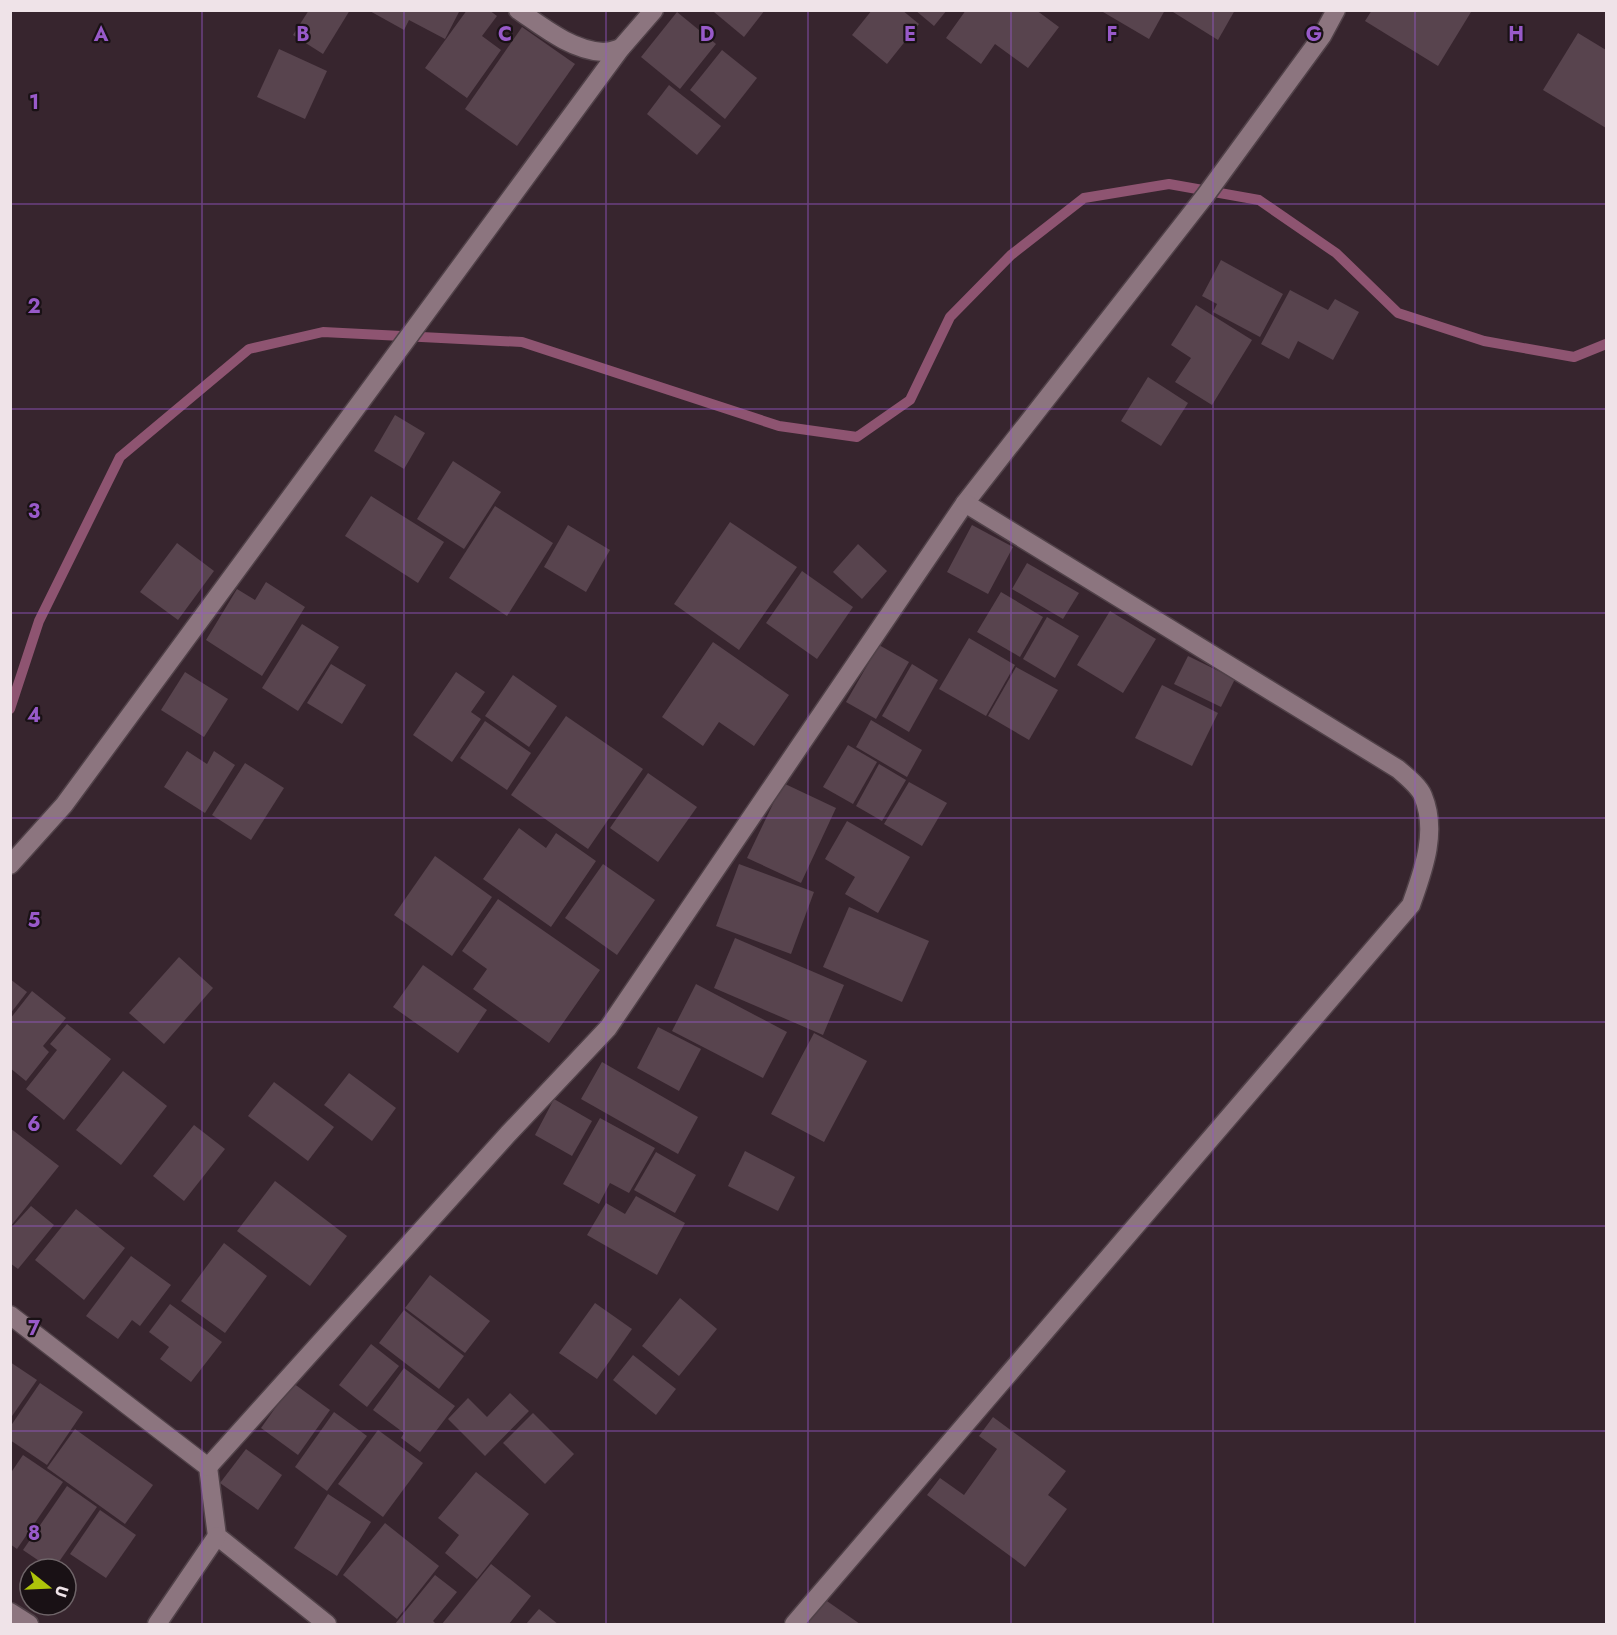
<svg xmlns="http://www.w3.org/2000/svg" width="1617" height="1635" viewBox="0 0 1617 1635" font-family="Jost,sans-serif">
<rect width="100%" height="100%" fill="#37252e"/>
<g fill="none" stroke-linecap="round" stroke-linejoin="round">
<path stroke="#8e5471" stroke-width="10" d="M10,709L39,621L120,457L249,349L323,332L522,342L779,426L857,437L910,400L950,317L1011,255L1084,198L1169,184L1259,200L1336,253L1398,313L1484,341L1574,357L1606,344"/>
</g>
<g fill="#58444e">
<path d="M309,10H350L323,54L293,35Z"/>
<path d="M368,10H460L445,39L409,20L404,30Z"/>
<path d="M467,10H489L497,16L482,36L501,50L467,98L425,68Z"/>
<path d="M715,10H765L744,37L714,12Z"/>
<path d="M872,10H902L919,24L887,64L852,35Z"/>
<path d="M915,10H947L934,26Z"/>
<path d="M966,10H1036L1059,27L1028,68L995,44L981,64L946,38Z"/>
<path d="M1104,10H1165L1149,39L1103,12Z"/>
<path d="M1173,10H1235L1218,40L1173,12Z"/>
<path d="M1372,10H1469L1471,12L1438,66L1365,21Z"/>
<path d="M677,12L716,44L680,89L641,57Z"/>
<path d="M522,27L575,64L517,146L465,109Z"/>
<path d="M1578,33L1606,50V128L1543,90Z"/>
<path d="M279,49L327,71L305,119L257,97Z"/>
<path d="M722,50L757,78L725,119L690,90Z"/>
<path d="M669,85L721,126L697,155L647,114Z"/>
<path d="M1221,260L1283,294L1260,337L1213,312L1217,304L1202,296Z"/>
<path d="M1290,290L1328,310L1335,299L1359,312L1333,360L1298,341L1289,359L1261,344Z"/>
<path d="M1196,305L1252,340L1212,405L1175,382L1191,358L1171,345Z"/>
<path d="M1148,377L1188,403L1161,446L1121,421Z"/>
<path d="M395,415L425,433L404,469L374,451Z"/>
<path d="M453,461L501,492L464,549L417,519Z"/>
<path d="M371,496L444,542L418,583L345,536Z"/>
<path d="M495,506L553,543L507,616L449,578Z"/>
<path d="M730,522L797,567L739,650L674,604Z"/>
<path d="M568,525L610,550L586,592L544,567Z"/>
<path d="M972,525L1013,547L988,594L947,572Z"/>
<path d="M177,543L214,571L178,620L140,592Z"/>
<path d="M858,544L887,571L862,599L833,572Z"/>
<path d="M1027,563L1079,593L1063,619L1012,589Z"/>
<path d="M802,571L853,607L817,659L766,623Z"/>
<path d="M266,582L305,607L262,676L206,640L237,589L255,600Z"/>
<path d="M1001,592L1043,617L1020,657L977,632Z"/>
<path d="M1110,611L1156,639L1123,693L1077,665Z"/>
<path d="M1047,617L1079,636L1055,678L1023,659Z"/>
<path d="M302,624L339,647L298,711L262,688Z"/>
<path d="M969,638L1015,665L986,716L939,689Z"/>
<path d="M713,642L789,695L754,746L719,722L703,746L662,717Z"/>
<path d="M879,645L909,662L876,719L846,702Z"/>
<path d="M1188,656L1235,679L1221,707L1174,684Z"/>
<path d="M331,664L366,685L342,724L307,703Z"/>
<path d="M912,664L938,680L909,732L882,716Z"/>
<path d="M1016,667L1058,690L1029,740L988,716Z"/>
<path d="M185,672L228,699L204,737L161,710Z"/>
<path d="M456,672L485,692L471,712L481,719L452,762L413,735Z"/>
<path d="M513,675L557,706L529,747L485,716Z"/>
<path d="M1162,685L1218,713L1192,766L1135,738Z"/>
<path d="M566,716L643,769L588,849L511,795Z"/>
<path d="M871,720L922,750L907,777L856,747Z"/>
<path d="M485,721L531,753L507,790L460,758Z"/>
<path d="M848,745L877,762L853,804L823,787Z"/>
<path d="M187,751L207,764L214,751L235,765L205,813L164,787Z"/>
<path d="M245,763L284,788L251,840L212,815Z"/>
<path d="M879,764L906,780L882,821L856,806Z"/>
<path d="M648,773L697,807L658,862L610,828Z"/>
<path d="M909,782L947,803L922,846L884,824Z"/>
<path d="M783,783L836,808L801,883L747,858Z"/>
<path d="M847,821L910,857L878,913L845,894L855,877L825,859Z"/>
<path d="M519,828L546,848L556,833L596,861L551,927L483,879Z"/>
<path d="M435,856L492,897L452,956L394,915Z"/>
<path d="M603,864L655,900L617,955L565,918Z"/>
<path d="M739,864L814,892L791,954L716,926Z"/>
<path d="M498,899L600,970L549,1043L473,989L487,969L462,951Z"/>
<path d="M849,907L929,941L902,1002L823,967Z"/>
<path d="M735,938L844,985L823,1035L714,988Z"/>
<path d="M179,957L213,988L164,1044L129,1013Z"/>
<path d="M423,965L487,1010L458,1053L393,1007Z"/>
<path d="M10,979L27,992L10,1014Z"/>
<path d="M696,984L787,1032L763,1078L672,1031Z"/>
<path d="M32,991L66,1018L43,1046L49,1052L26,1081L10,1068V1019Z"/>
<path d="M67,1024L111,1059L64,1120L26,1089L57,1050L50,1044Z"/>
<path d="M658,1027L701,1049L679,1091L637,1068Z"/>
<path d="M814,1033L867,1061L824,1142L771,1114Z"/>
<path d="M602,1062L698,1117L678,1154L581,1099Z"/>
<path d="M123,1071L167,1106L121,1165L76,1130Z"/>
<path d="M349,1073L396,1108L372,1141L324,1105Z"/>
<path d="M274,1082L334,1127L308,1161L248,1116Z"/>
<path d="M554,1099L592,1121L572,1156L535,1135Z"/>
<path d="M600,1118L655,1148L629,1193L610,1183L599,1204L563,1184Z"/>
<path d="M194,1125L225,1149L184,1201L153,1176Z"/>
<path d="M10,1128L59,1166L10,1227Z"/>
<path d="M745,1151L795,1177L778,1211L728,1186Z"/>
<path d="M656,1152L696,1175L675,1213L634,1190Z"/>
<path d="M275,1181L347,1236L310,1286L237,1231Z"/>
<path d="M636,1196L685,1223L657,1275L587,1235L606,1203L625,1214Z"/>
<path d="M31,1206L54,1225L18,1269L10,1263V1229Z"/>
<path d="M76,1209L125,1248L84,1300L35,1260Z"/>
<path d="M224,1243L267,1276L225,1333L181,1301Z"/>
<path d="M131,1256L171,1285L140,1326L132,1320L118,1339L86,1316Z"/>
<path d="M430,1275L490,1321L465,1353L405,1308Z"/>
<path d="M680,1298L717,1329L679,1376L642,1346Z"/>
<path d="M595,1303L632,1329L597,1379L559,1353Z"/>
<path d="M170,1304L222,1342L191,1382L160,1359L169,1347L149,1332Z"/>
<path d="M404,1310L464,1356L439,1389L379,1343Z"/>
<path d="M371,1344L399,1366L367,1407L339,1385Z"/>
<path d="M633,1355L676,1389L656,1415L613,1380Z"/>
<path d="M10,1362L37,1380L10,1419Z"/>
<path d="M404,1368L455,1406L420,1452L401,1438L404,1433L373,1410Z"/>
<path d="M40,1383L83,1412L47,1465L10,1440V1427Z"/>
<path d="M293,1383L330,1410L298,1455L261,1428Z"/>
<path d="M510,1393L529,1411L485,1456L448,1419L468,1398L487,1417Z"/>
<path d="M334,1412L367,1436L327,1491L295,1467Z"/>
<path d="M533,1413L574,1454L545,1484L503,1443Z"/>
<path d="M993,1417L1066,1471L1048,1495L1067,1509L1025,1567L927,1495L940,1478L964,1495L997,1449L979,1436Z"/>
<path d="M75,1429L153,1485L125,1524L47,1468Z"/>
<path d="M378,1430L423,1463L383,1517L338,1484Z"/>
<path d="M246,1449L282,1475L258,1510L220,1483Z"/>
<path d="M23,1455L63,1482L17,1549L10,1544V1474Z"/>
<path d="M476,1472L529,1514L477,1579L445,1553L459,1535L438,1518Z"/>
<path d="M67,1486L97,1507L54,1569H51L23,1550Z"/>
<path d="M328,1494L371,1522L337,1576L294,1548Z"/>
<path d="M100,1510L136,1535L106,1578L70,1554Z"/>
<path d="M385,1523L439,1566L397,1619L343,1575Z"/>
<path d="M491,1564L531,1596L509,1624H442Z"/>
<path d="M435,1575L457,1592L433,1621L436,1624H395Z"/>
<path d="M824,1599L860,1624H806Z"/>
<path d="M539,1609L558,1624H526Z"/>
</g>
<g fill="none" stroke-linecap="round" stroke-linejoin="round">
<defs>
<g id="minor">
<path d="M518,10C543,27 571,50 603,52C609,52 615,50 621,48"/>
<path d="M10,865L64,805L621,48L654,10"/>
<path d="M10,1315L208,1467L217,1536L327,1624"/>
<path d="M208,1467L508,1134L608,1028L965,503L1205,196L1322,36L1336,10"/>
<path d="M10,1612L29,1624"/>
<path d="M157,1624L217,1536"/>
<path d="M794,1624L1411,905C1423,871 1438,832 1423,796C1419,786 1406,776 1398,769L965,503"/>
</g>
</defs>
<use href="#minor" stroke="#504148" stroke-width="21"/>
<use href="#minor" stroke="#8c757f" stroke-width="18"/>
</g>
<path fill="none" stroke="#985ac9" stroke-width="1.5" stroke-opacity="0.55" d="M202,10V1624M404,10V1624M606,10V1624M808,10V1624M1011,10V1624M1213,10V1624M1415,10V1624M10,204H1606M10,409H1606M10,613H1606M10,818H1606M10,1022H1606M10,1226H1606M10,1431H1606"/>
<g font-size="20" text-anchor="middle" font-weight="bold" fill="#985ac9" stroke="#191115" stroke-width="4.5" stroke-linejoin="round" paint-order="stroke">
<text x="101" y="41">A</text>
<text x="303" y="41">B</text>
<text x="505" y="41">C</text>
<text x="707" y="41">D</text>
<text x="910" y="41">E</text>
<text x="1112" y="41">F</text>
<text x="1314" y="41">G</text>
<text x="1516" y="41">H</text>
<text x="34" y="109">1</text>
<text x="34" y="313">2</text>
<text x="34" y="518">3</text>
<text x="34" y="722">4</text>
<text x="34" y="927">5</text>
<text x="34" y="1131">6</text>
<text x="34" y="1335">7</text>
<text x="34" y="1540">8</text>
</g>
<rect width="1617" height="1635" fill="none" stroke="#efe3e8" stroke-width="24"/>
<g transform="translate(48 1587) rotate(108)"><circle r="28" fill="#191115" stroke="#6f6569" stroke-width="1.5"/>
<path d="M0-4.5L10 22L0 15L-10 22Z" fill="#aec50a"/>
<text y="-9" font-size="16" font-weight="bold" text-anchor="middle" fill="#efe3e8">U</text>
</g>
</svg>
